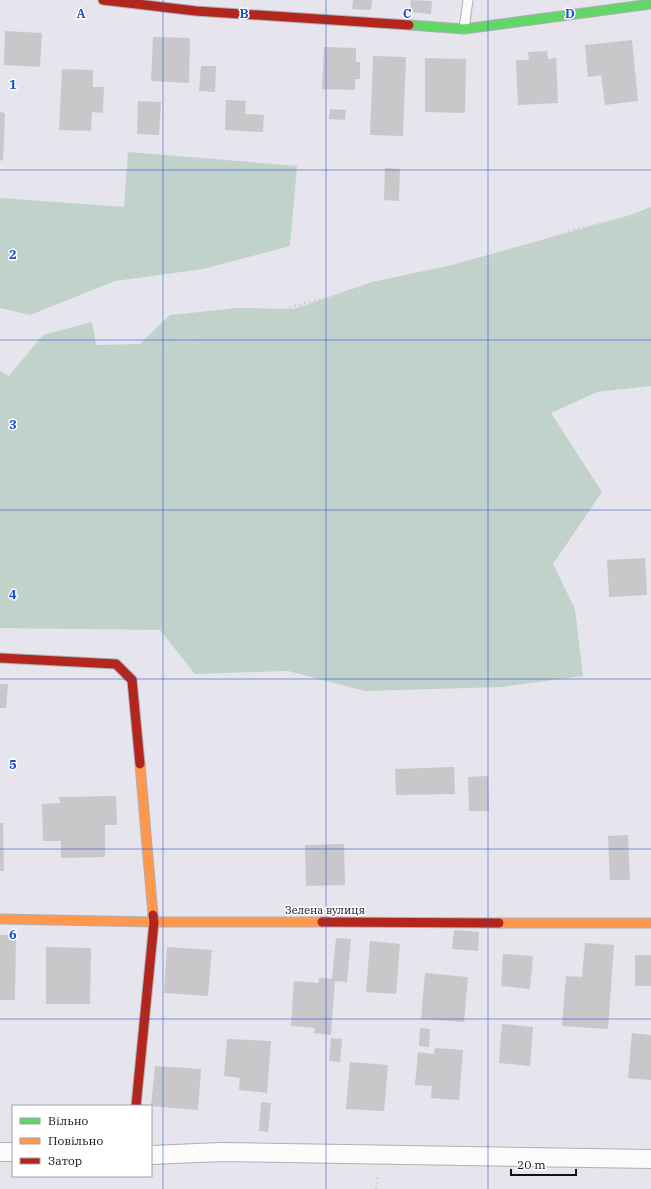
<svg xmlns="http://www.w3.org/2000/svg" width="651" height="1189" viewBox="0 0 651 1189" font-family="'IBM Plex Serif',serif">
<rect width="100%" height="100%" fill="#e6e4ec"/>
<g fill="#c1d2ca">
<path d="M128,152L297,166L290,246L203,269L115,281L30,315L0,308V198L124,207Z"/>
<path d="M651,207V386L597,392L551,413L602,492L553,564L575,609L583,676L501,687L365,691L288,671L195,674L160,630L0,628V371L9,376L43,335L92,322L96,345L140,344L170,315L237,308L294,309L372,282L452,265L627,216Z"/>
</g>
<g fill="#cac7ca">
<path d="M353,0H372L371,10L352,9Z"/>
<path d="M411,0L432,1L431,14L410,12Z"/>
<path d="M5,31L42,33L40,67L4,65Z"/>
<path d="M153,37L190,38L189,83L151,81Z"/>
<path d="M632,40L638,101L605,105L601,75L588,77L585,45Z"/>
<path d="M324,47L356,48V62H360V79H355V90L322,89Z"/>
<path d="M547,51L548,59L556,58L558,103L518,105L516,60H529L528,52Z"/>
<path d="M373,56L406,57L403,136L370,135Z"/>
<path d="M425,58L466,59L465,113L425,112Z"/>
<path d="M201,66H216L215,92L199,91Z"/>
<path d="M62,69L93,70V87H104L103,113L92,112L91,131L59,130Z"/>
<path d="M226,100L246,101L245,114L264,115L263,132L225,130Z"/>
<path d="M138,101L161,102L159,135L137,134Z"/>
<path d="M330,109L346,110L345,120L329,119Z"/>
<path d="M0,112L5,113L3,161L0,160Z"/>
<path d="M385,168L400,169L399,201L384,200Z"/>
<path d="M645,558L647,595L609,597L607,560Z"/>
<path d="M0,684H8L6,708H0Z"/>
<path d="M454,767L455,794L396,795L395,769Z"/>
<path d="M488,776L489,811H469L468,777Z"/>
<path d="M116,796L117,825H105V857L61,858V841H43L42,804L60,803L59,797Z"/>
<path d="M0,823H3L4,871H0Z"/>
<path d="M628,835L630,880H610L608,836Z"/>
<path d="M344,844L345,885L306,886L305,845Z"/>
<path d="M454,930L479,932L478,951L452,949Z"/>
<path d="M0,935H16L15,1000H0Z"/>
<path d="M336,938L351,939L347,982L335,981L331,1035L314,1033L315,1028L291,1026L294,981L318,983L319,978L332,979Z"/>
<path d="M370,941L400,944L396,994L366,992Z"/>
<path d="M585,943L614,945L608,1029L562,1026L566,976L582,977Z"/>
<path d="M46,947L91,948L90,1004H46Z"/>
<path d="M167,947L212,950L208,996L164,993Z"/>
<path d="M503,954L533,956L530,989L501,986Z"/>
<rect x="635" y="955" width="16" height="31"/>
<path d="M425,973L468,977L464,1022L421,1019Z"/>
<path d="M502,1024L533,1027L530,1066L499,1063Z"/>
<path d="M420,1028L430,1029L429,1047L419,1046Z"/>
<path d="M632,1033L651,1035V1080L628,1078Z"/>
<path d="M331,1038L342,1039L340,1062L329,1061Z"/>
<path d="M227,1039L271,1041L267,1093L239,1090L240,1078L224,1076Z"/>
<path d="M435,1048L463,1050L459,1100L431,1098L432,1086L415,1085L418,1052L434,1054Z"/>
<path d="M350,1062L388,1065L384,1111L346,1109Z"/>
<path d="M155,1066L201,1069L198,1110L151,1106Z"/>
<path d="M261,1102L271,1103L268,1132L259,1131Z"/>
</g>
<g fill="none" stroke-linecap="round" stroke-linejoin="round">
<defs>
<path id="lane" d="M464,29L468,0"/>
<g id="street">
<path d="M0,1152H13"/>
<path d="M151,1155L221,1152L651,1159"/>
</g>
<path id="fast" d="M409,25L464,29L651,4"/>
<g id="slow">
<path d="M140,764L153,915"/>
<path d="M0,919L154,922H322"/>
<path d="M499,923H651"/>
</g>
<g id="jam">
<path d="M103,0L196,11L409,25"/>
<path d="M0,658L116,664L132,680L140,764"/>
<path d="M322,922L499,923"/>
<path d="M136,1106L154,922L153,915"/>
</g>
</defs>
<use href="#lane" stroke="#b0afb4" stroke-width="11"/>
<use href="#street" stroke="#b0afb4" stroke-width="20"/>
<use href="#fast" stroke="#b0afb4" stroke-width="11"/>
<use href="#slow" stroke="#b0afb4" stroke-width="11"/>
<use href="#jam" stroke="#b0afb4" stroke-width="11"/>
<g stroke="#d2d1d4" stroke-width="2.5" stroke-dasharray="2 3" stroke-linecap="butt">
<path d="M0,385L125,359L308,302L462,272L572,230L651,212"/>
<path d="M376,1189L378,1174"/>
</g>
<use href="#lane" stroke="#fbfbfc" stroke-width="9"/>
<use href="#street" stroke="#fbfbfc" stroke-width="18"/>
<use href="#fast" stroke="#63d668" stroke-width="9"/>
<use href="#slow" stroke="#ff974d" stroke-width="9"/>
<use href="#jam" stroke="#b3261e" stroke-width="9"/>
</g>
<path fill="none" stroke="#1d4ed8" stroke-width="1" stroke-opacity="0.55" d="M163,0V1189M326,0V1189M488,0V1189M0,170H651M0,340H651M0,510H651M0,679H651M0,849H651M0,1019H651"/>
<g text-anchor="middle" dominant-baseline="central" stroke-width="3" stroke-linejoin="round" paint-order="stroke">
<g font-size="11" fill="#121115" stroke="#fff">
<text x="325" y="910">Зелена вулиця</text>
</g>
</g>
<g font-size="13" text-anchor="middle" font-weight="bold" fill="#1d4ed8" stroke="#fff" stroke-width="3" stroke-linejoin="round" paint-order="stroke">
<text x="81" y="18">A</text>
<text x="244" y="18">B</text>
<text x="407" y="18">C</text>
<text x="570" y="18">D</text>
<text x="13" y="89">1</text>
<text x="13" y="259">2</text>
<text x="13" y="429">3</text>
<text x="13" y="599">4</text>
<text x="13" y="769">5</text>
<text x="13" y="939">6</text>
</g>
<rect x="12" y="1105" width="140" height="72" fill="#ffffff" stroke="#a0a0a1"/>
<rect x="20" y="1118" width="20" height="6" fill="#63d668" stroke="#a0a0a1"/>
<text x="48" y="1125" font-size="12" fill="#121115">Вільно</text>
<rect x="20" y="1138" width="20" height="6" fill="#ff974d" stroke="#a0a0a1"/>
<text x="48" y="1145" font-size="12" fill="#121115">Повільно</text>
<rect x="20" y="1158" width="20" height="6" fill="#b3261e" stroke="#a0a0a1"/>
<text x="48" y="1165" font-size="12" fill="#121115">Затор</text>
<path d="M511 1169v6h65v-6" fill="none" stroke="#121115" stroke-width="2"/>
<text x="517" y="1169" font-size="12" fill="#121115" stroke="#ffffff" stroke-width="3" paint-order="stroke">20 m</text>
</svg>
